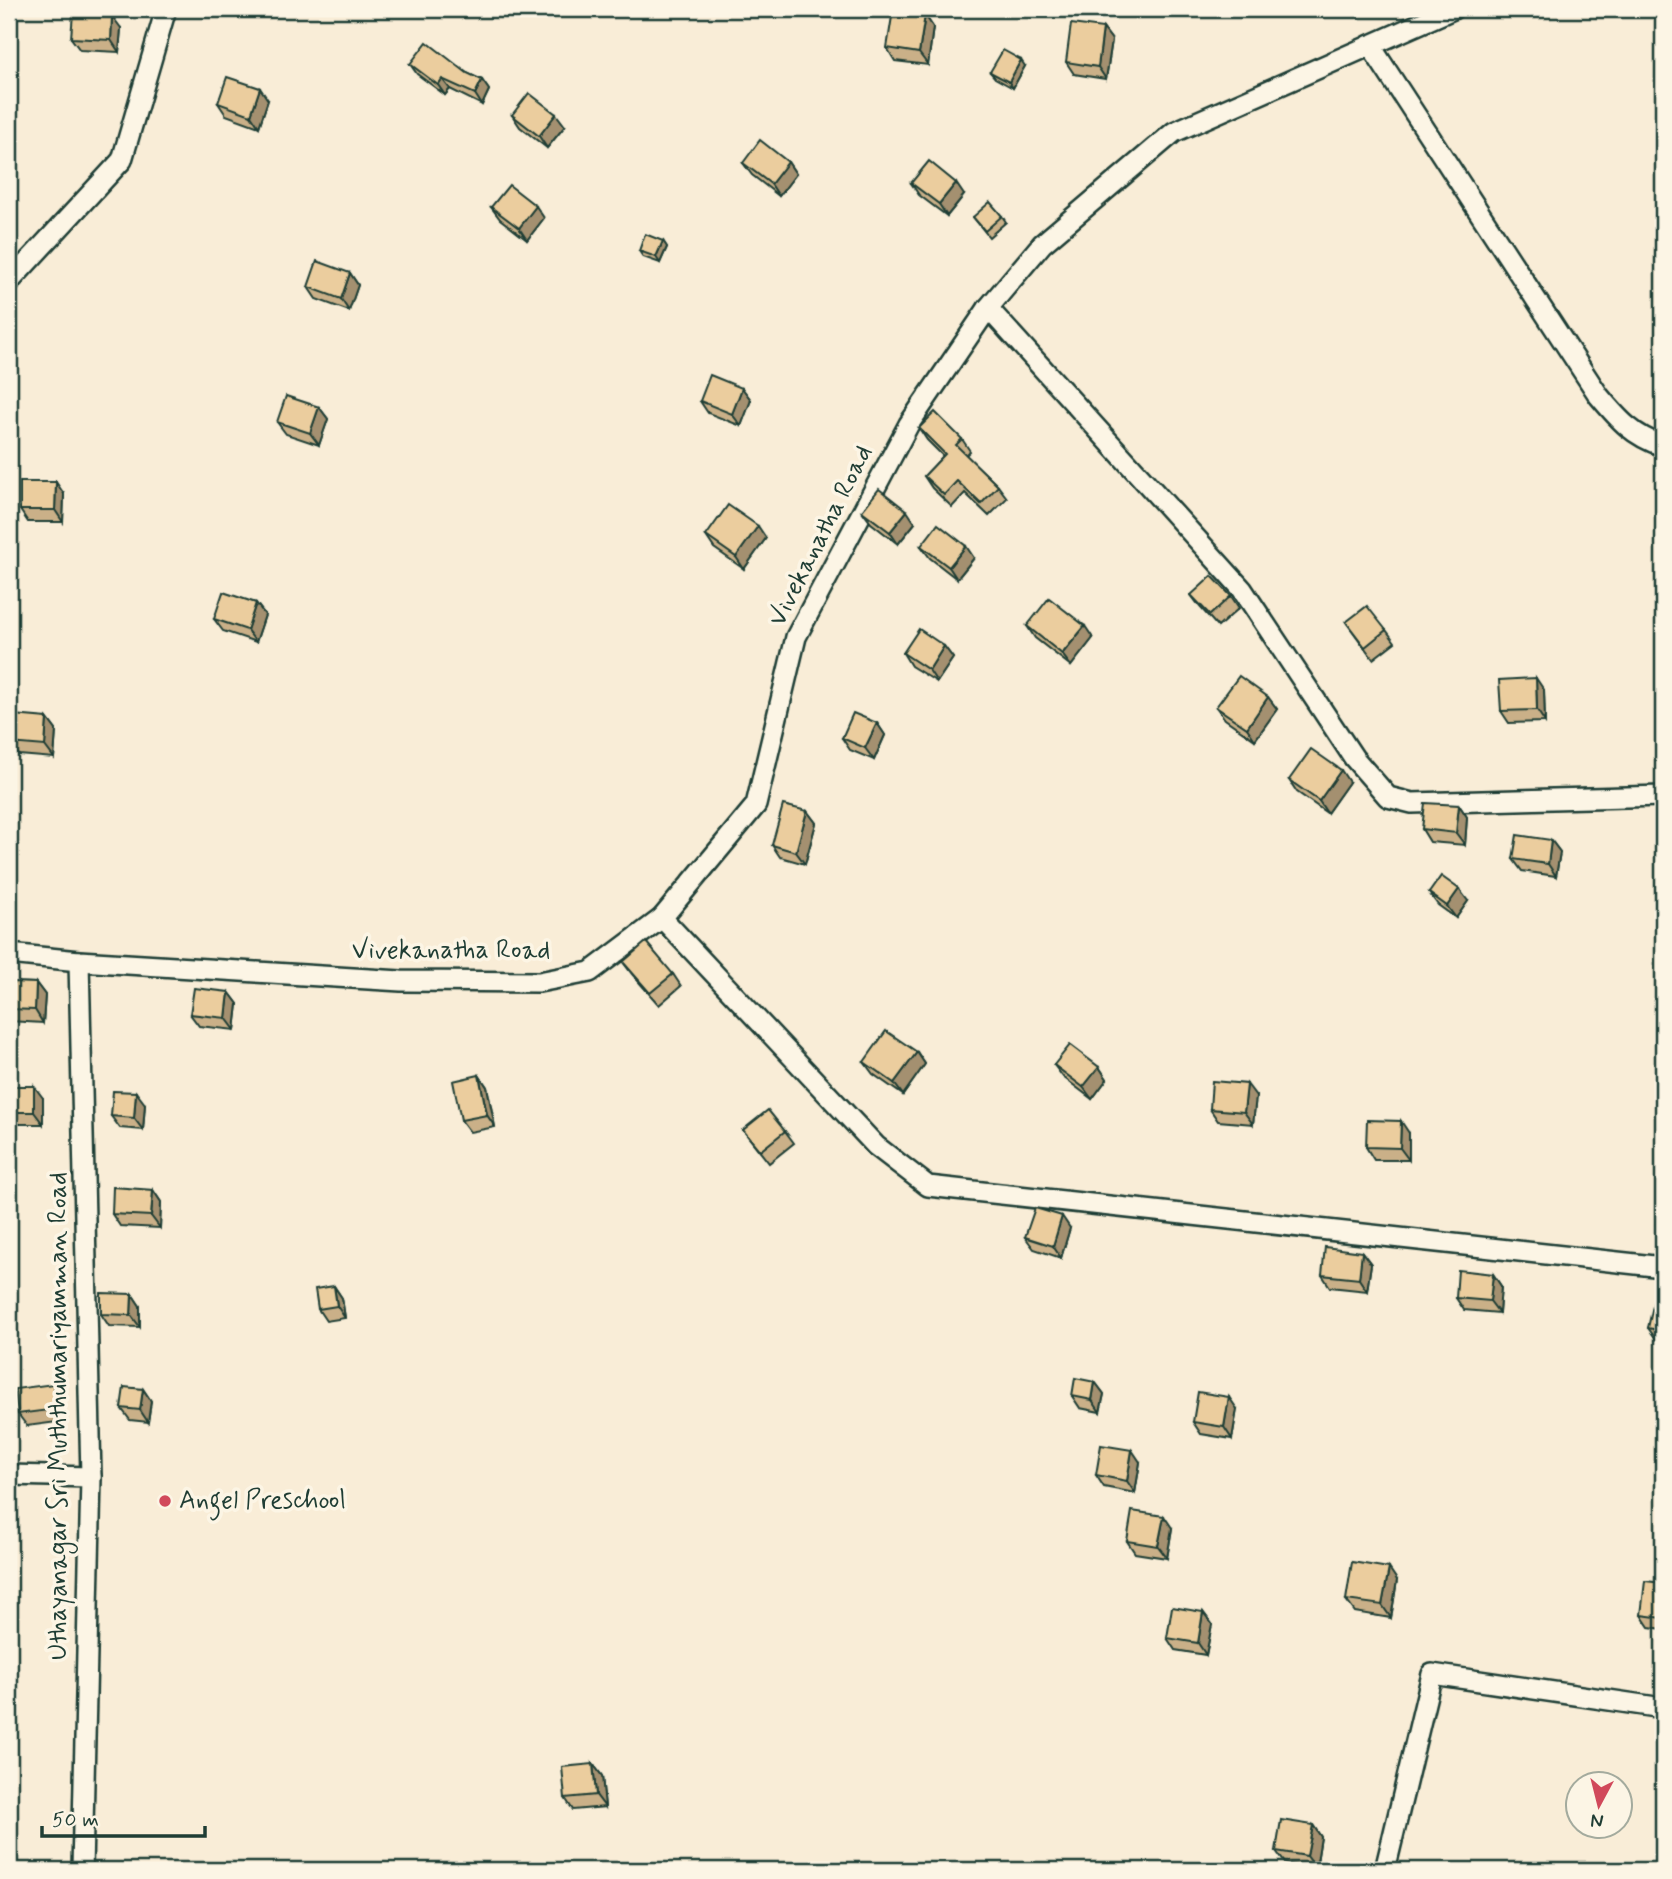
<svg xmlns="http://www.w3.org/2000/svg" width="1672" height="1879" viewBox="0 0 1672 1879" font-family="Mynerve,sans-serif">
<rect width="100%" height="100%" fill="#f9edd7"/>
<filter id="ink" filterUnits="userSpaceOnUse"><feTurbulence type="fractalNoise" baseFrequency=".0143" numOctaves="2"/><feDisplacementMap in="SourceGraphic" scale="14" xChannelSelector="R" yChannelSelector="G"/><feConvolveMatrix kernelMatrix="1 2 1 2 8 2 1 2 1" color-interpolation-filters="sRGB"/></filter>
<g filter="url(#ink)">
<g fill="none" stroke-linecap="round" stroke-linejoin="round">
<defs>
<g id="street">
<path d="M1370,45L1599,396C1619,420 1633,436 1663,446"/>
<path d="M9,284L10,281L122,160L166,9"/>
<path d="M988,308L1242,589L1354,758L1388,797L1412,803L1663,796"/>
<path d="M662,918L876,1146L928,1186L1663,1267"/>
<path d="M9,954L79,961L401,981L539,982L590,972L662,918L756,805L796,637L909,424L988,308L1042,244L1174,132L1453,9"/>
<path d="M79,961L91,1477L82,1870"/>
<path d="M9,1475L91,1477"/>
<path d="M1385,1870L1432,1674L1663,1708"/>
</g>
</defs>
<use href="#street" stroke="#1f3d34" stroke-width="24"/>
<use href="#street" stroke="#fcf5e5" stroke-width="19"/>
</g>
<g fill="#cab088" stroke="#1f3d34" stroke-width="2">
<path d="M925,15L933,27L928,65L895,61L887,48Z"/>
<path d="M121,28L119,52L80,50L71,38Z"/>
<path d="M1103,28L1112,40L1106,79L1074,74L1066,62Z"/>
<path d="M410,64L467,73L482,80L489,90L482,105L450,89L445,95L417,74Z"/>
<path d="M1025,66L1013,88L995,78L990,72Z"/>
<path d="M268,100L259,127L226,115L218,103Z"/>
<path d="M512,115L565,126L547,148L520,127Z"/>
<path d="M788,162L796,174L779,196L752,175L743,163Z"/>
<path d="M911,183L964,195L947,216L919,195Z"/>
<path d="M491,207L544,218L527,240L500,219Z"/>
<path d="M1002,216L1006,222L989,237L973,217Z"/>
<path d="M663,241L667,247L660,263L643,257L639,251Z"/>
<path d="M350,273L358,285L349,311L316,299L308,287Z"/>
<path d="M742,388L751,400L741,426L708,413L700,401Z"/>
<path d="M319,407L328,419L319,445L286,434L277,422Z"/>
<path d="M919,428L962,439L970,451L966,455L998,486L1007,498L989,516L965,493L952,507L932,488L924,476L943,456L927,440Z"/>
<path d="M64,494L63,522H28L20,510Z"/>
<path d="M862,511L915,523L898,544L871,523Z"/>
<path d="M706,536L766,538L744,569L714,548Z"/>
<path d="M921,546L974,558L957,579L930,558Z"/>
<path d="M1191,595L1231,596L1239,608L1218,627L1200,607Z"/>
<path d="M256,603L265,615L256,642L223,631L214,619Z"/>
<path d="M1346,622L1386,630L1395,642L1373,659Z"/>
<path d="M1027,626L1093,638L1071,666L1035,638Z"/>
<path d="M944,646L953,658L937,682L911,666L903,653Z"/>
<path d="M1544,690L1545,722L1509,723L1501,711Z"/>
<path d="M1268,697L1277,709L1255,740L1225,719L1216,707Z"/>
<path d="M47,718L56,730L54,758L19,755L10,743Z"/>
<path d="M877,723L885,735L874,760L850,750L842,738Z"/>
<path d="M1289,780L1349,782L1327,813L1297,792Z"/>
<path d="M1459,805L1467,817L1465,845L1430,842L1422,829Z"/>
<path d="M807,811L816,823L805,864L780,857L772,845Z"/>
<path d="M1551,840L1560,852L1556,876L1522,871L1513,859Z"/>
<path d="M1429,893L1468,901L1456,918L1438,905Z"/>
<path d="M623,962L673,974L681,986L659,1005L632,974Z"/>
<path d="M9,982L36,983L45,995L43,1023L9,1021Z"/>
<path d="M229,992L238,1004L235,1030L199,1026L190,1014Z"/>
<path d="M917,1052L925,1064L903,1095L873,1074L864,1062Z"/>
<path d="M1054,1065L1099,1067L1107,1079L1092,1099L1063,1077Z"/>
<path d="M479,1075L487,1087L495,1127L470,1132L461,1120Z"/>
<path d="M9,1086L43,1098V1124H13L9,1118Z"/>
<path d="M1256,1096L1253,1124L1218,1121L1210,1109Z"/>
<path d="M145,1104L143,1130L120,1128L111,1116Z"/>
<path d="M743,1130L785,1131L794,1143L769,1163Z"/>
<path d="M1409,1133V1160H1374L1366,1147Z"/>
<path d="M153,1190L161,1202L160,1228L120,1226L112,1214Z"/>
<path d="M1663,1200V1235L1656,1224Z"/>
<path d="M1070,1228L1061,1258L1034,1249L1025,1237Z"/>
<path d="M1362,1252L1371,1264L1367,1291L1330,1287L1322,1275Z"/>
<path d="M1493,1274L1501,1286L1499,1313L1464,1310L1456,1298Z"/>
<path d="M334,1286L342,1298L345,1318L326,1321L318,1309Z"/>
<path d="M132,1294L140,1306V1327L109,1326L101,1314Z"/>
<path d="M1663,1302V1341L1657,1340L1648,1328Z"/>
<path d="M1095,1382L1104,1394L1100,1412L1080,1408L1072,1396Z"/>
<path d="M53,1384L62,1396L65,1421L27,1426L18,1414Z"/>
<path d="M143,1389L151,1401L148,1422L130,1420L121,1408Z"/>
<path d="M1237,1409L1232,1439L1201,1434L1193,1422Z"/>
<path d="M1140,1462L1135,1493L1104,1487L1096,1475Z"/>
<path d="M1172,1528L1167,1558L1135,1553L1127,1541Z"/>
<path d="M1397,1580L1391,1618L1355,1612L1346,1600Z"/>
<path d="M1663,1583V1629L1649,1627L1641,1615Z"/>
<path d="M1203,1612L1212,1624L1206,1655L1175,1650L1167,1638Z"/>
<path d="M593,1764L602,1776L605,1807L573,1810L565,1798Z"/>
<path d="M1313,1825L1321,1837L1316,1868L1285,1863L1276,1851Z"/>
</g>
<g fill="#a4906f" stroke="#1f3d34" stroke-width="2">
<path d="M925,15L933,27L928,65L919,53Z"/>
<path d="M112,16L121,28L119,52L111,40Z"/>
<path d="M1103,28L1112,40L1106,79L1098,67Z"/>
<path d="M1021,60L1025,66L1013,88L1009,82Z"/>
<path d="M442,79L450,89L445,95L438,85Z"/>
<path d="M482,80L489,90L482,105L475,94Z"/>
<path d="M260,88L268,100L259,127L251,115Z"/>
<path d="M556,114L565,126L547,148L539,136Z"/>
<path d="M788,162L796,174L779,196L771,184Z"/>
<path d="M956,183L964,195L947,216L939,204Z"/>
<path d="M536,206L544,218L527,240L519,228Z"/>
<path d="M663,241L667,247L660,263L656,257Z"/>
<path d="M350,273L358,285L349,311L341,299Z"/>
<path d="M742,388L751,400L741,426L732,414Z"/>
<path d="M319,407L328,419L319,445L310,433Z"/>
<path d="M56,482L64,494L63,522L55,510Z"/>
<path d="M907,511L915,523L898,544L890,532Z"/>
<path d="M758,526L766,538L744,569L736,557Z"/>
<path d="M966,546L974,558L957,579L949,567Z"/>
<path d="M256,603L265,615L256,642L247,630Z"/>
<path d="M1085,626L1093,638L1071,666L1062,654Z"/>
<path d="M944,646L953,658L937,682L929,670Z"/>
<path d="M1536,678L1544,690L1545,722L1537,710Z"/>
<path d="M1268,697L1277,709L1255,740L1247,728Z"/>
<path d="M47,718L56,730L54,758L45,746Z"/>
<path d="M877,723L885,735L874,760L865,748Z"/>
<path d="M1341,770L1349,782L1327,813L1319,801Z"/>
<path d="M1459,805L1467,817L1465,845L1456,833Z"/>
<path d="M807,811L816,823L805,864L796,852Z"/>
<path d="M1551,840L1560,852L1556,876L1548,864Z"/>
<path d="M1459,889L1468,901L1456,918L1447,906Z"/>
<path d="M36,983L45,995L43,1023L35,1010Z"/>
<path d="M229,992L238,1004L235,1030L226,1018Z"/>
<path d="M917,1052L925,1064L903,1095L894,1083Z"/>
<path d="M1099,1067L1107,1079L1092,1099L1083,1087Z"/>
<path d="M479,1075L487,1087L495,1127L487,1115Z"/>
<path d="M1247,1084L1256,1096L1253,1124L1244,1112Z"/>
<path d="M34,1086L43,1098V1124L34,1112Z"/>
<path d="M136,1092L145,1104L143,1130L134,1118Z"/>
<path d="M1401,1121L1409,1133V1160L1400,1148Z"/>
<path d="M153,1190L161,1202L160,1228L151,1216Z"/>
<path d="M1062,1216L1070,1228L1061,1258L1053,1246Z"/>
<path d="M1362,1252L1371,1264L1367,1291L1359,1279Z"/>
<path d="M1493,1274L1501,1286L1499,1313L1490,1301Z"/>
<path d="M334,1286L342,1298L345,1318L337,1306Z"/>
<path d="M132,1294L140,1306V1327L131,1315Z"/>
<path d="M1095,1382L1104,1394L1100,1412L1092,1400Z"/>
<path d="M53,1384L62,1396L65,1421L57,1409Z"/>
<path d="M143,1389L151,1401L148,1422L140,1410Z"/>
<path d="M1229,1397L1237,1409L1232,1439L1224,1427Z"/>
<path d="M1132,1450L1140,1462L1135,1493L1127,1481Z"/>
<path d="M1164,1516L1172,1528L1167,1558L1158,1546Z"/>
<path d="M1389,1568L1397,1580L1391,1618L1382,1605Z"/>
<path d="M1203,1612L1212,1624L1206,1655L1198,1643Z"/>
<path d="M593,1764L602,1776L605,1807L596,1795Z"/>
<path d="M1313,1825L1321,1837L1316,1868L1307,1856Z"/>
</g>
<g fill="#ebcd9e" stroke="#1f3d34" stroke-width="2">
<path d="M893,10L925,15L919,53L887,48Z"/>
<path d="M73,13L112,16L111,40L71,38Z"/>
<path d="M1071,24L1103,28L1098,67L1066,62Z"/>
<path d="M427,42L467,73L482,80L475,94L442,79L438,85L410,64Z"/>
<path d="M1003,50L1021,60L1009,82L990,72Z"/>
<path d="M227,77L260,88L251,115L218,103Z"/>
<path d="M529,93L556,114L539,136L512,115Z"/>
<path d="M760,140L788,162L771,184L743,163Z"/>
<path d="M929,161L956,183L939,204L911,183Z"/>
<path d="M509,185L536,206L519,228L491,207Z"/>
<path d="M990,202L1002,216L985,231L973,217Z"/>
<path d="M645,234L663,241L656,257L639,251Z"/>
<path d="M317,261L350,273L341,299L308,287Z"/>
<path d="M710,375L742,388L732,414L700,401Z"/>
<path d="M286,396L319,407L310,433L277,422Z"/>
<path d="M935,412L962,439L956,445L998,486L981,504L957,481L944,495L924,476L945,454L919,428Z"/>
<path d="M20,482H56L55,510H20Z"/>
<path d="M879,489L907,511L890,532L862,511Z"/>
<path d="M728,505L758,526L736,557L706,536Z"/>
<path d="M938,524L966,546L949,567L921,546Z"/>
<path d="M1212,576L1231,596L1210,615L1191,595Z"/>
<path d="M223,592L256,603L247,630L214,619Z"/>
<path d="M1049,598L1085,626L1062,654L1027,626Z"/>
<path d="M1367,606L1386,630L1365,647L1346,622Z"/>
<path d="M919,629L944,646L929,670L903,653Z"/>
<path d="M1239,676L1268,697L1247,728L1216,707Z"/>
<path d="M1536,678L1537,710L1501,711L1499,680Z"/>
<path d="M853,713L877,723L865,748L842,738Z"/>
<path d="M13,715L47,718L45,746L10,743Z"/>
<path d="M1311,749L1341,770L1319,801L1289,780Z"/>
<path d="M1425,803L1459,805L1456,833L1422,829Z"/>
<path d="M783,805L807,811L796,852L772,845Z"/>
<path d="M1517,835L1551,840L1548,864L1513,859Z"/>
<path d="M1441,876L1459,889L1447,906L1429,893Z"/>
<path d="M646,942L673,974L650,993L623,962Z"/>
<path d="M9,982L36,983L35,1010L9,1009Z"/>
<path d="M194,988L229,992L226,1018L190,1014Z"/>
<path d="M886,1031L917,1052L894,1083L864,1062Z"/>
<path d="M1070,1045L1099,1067L1083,1087L1054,1065Z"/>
<path d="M479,1075L487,1115L461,1120L453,1081Z"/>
<path d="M1212,1081L1247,1084L1244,1112L1210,1109Z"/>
<rect x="9" y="1086" width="25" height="26"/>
<path d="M113,1091L136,1092L134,1118L111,1116Z"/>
<path d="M768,1110L785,1131L760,1151L743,1130Z"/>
<path d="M1367,1120L1401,1121L1400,1148L1366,1147Z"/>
<path d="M113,1187L153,1190L151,1216L112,1214Z"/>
<path d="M1660,1199L1663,1200V1225L1656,1224Z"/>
<path d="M1035,1208L1062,1216L1053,1246L1025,1237Z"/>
<path d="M1325,1247L1362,1252L1359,1279L1322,1275Z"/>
<path d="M1458,1270L1493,1274L1490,1301L1456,1298Z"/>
<path d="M334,1286L337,1306L318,1309L315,1289Z"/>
<path d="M101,1293L132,1294L131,1315L101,1314Z"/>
<path d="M1654,1301L1663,1302V1331L1648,1328Z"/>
<path d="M1075,1378L1095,1382L1092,1400L1072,1396Z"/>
<path d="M53,1384L57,1409L18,1414L15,1389Z"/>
<path d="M124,1387L143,1389L140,1410L121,1408Z"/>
<path d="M1198,1392L1229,1397L1224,1427L1193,1422Z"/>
<path d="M1101,1445L1132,1450L1127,1481L1096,1475Z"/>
<path d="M1132,1511L1164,1516L1158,1546L1127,1541Z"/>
<path d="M1352,1562L1389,1568L1382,1605L1346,1600Z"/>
<path d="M1645,1581L1663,1583V1618L1641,1615Z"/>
<path d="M1172,1607L1203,1612L1198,1643L1167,1638Z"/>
<path d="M593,1764L596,1795L565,1798L562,1767Z"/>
<path d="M1281,1820L1313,1825L1307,1856L1276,1851Z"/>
</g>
</g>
<circle fill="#d1495b" stroke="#fcf5e5" stroke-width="2.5" cx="165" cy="1501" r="7"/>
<g text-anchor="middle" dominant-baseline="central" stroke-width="7" stroke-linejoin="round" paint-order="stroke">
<g font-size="26" fill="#1f3d34" stroke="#fcf5e5">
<text transform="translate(821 536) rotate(-63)">Vivekanatha Road</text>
<text x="451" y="951">Vivekanatha Road</text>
<text transform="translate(59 1416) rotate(-90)">Uthayanagar Sri Muththumariyamman Road</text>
</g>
<g font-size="26" fill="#1f3d34" stroke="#fcf5e5" text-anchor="start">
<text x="179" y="1501">Angel Preschool</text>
</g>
</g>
<rect width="1672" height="1879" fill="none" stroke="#fcf5e5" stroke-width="35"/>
<rect x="18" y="18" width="1637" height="1844" fill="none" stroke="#1f3d34" stroke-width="2.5" filter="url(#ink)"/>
<g transform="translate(1599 1805) rotate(187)"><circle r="33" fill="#fcf5e5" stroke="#a4ab9e" stroke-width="2"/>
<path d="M0-5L12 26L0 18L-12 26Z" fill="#d1495b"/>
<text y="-10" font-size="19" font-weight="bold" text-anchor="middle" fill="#1f3d34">N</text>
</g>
<path d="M42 1826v10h163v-10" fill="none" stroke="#1f3d34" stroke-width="3.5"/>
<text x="52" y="1826" font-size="21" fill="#1f3d34" stroke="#fcf5e5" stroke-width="5" paint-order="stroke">50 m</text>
</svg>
